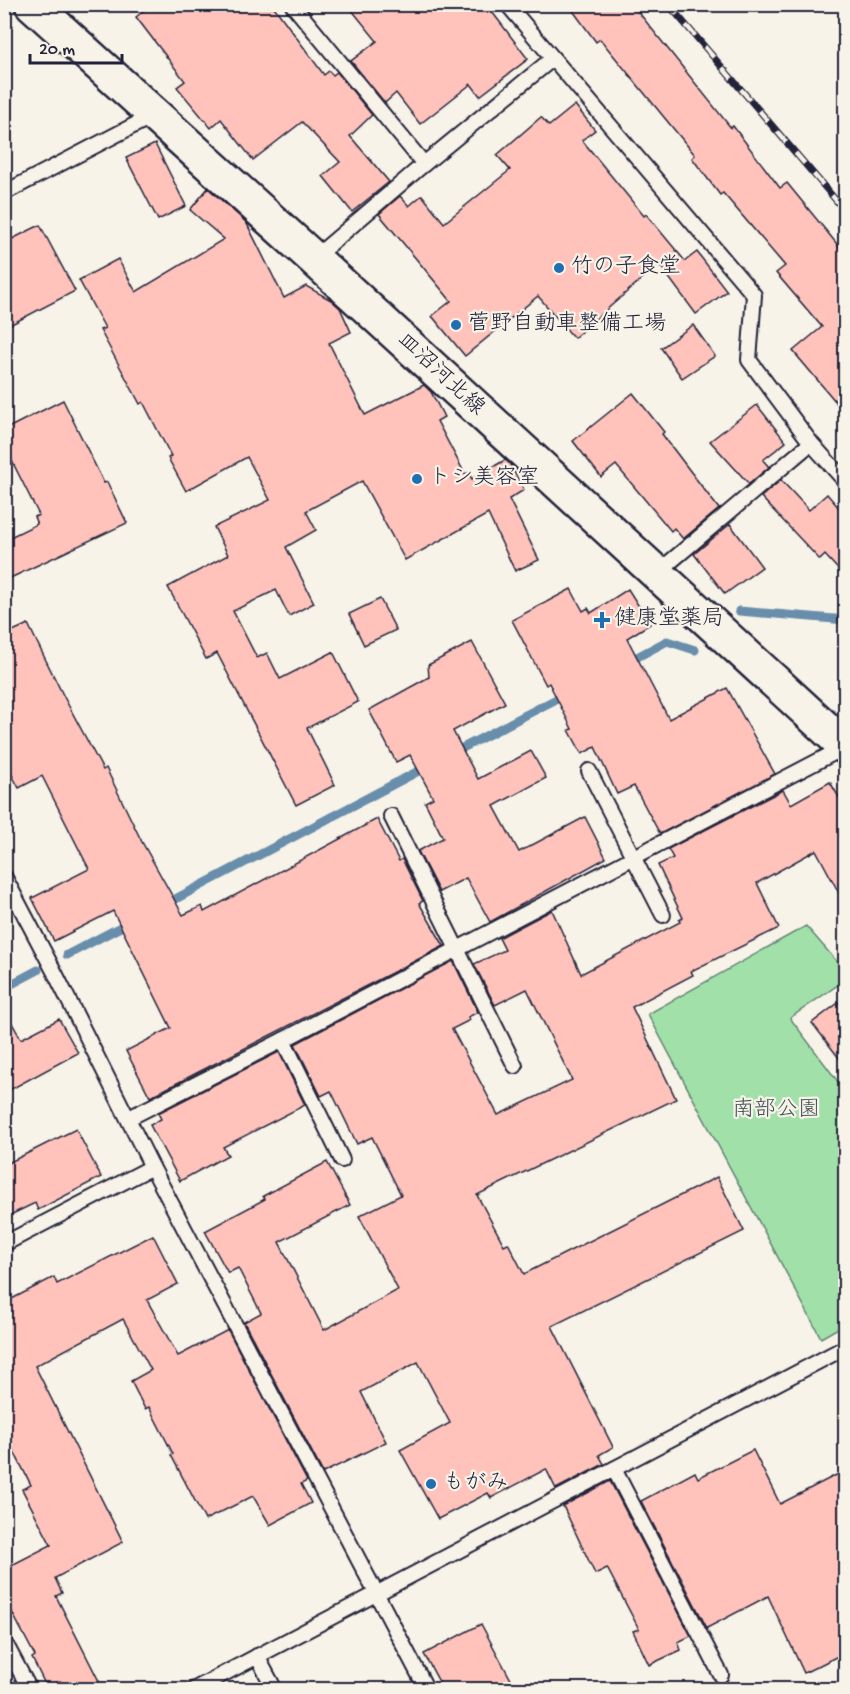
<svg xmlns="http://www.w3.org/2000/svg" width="850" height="1694" viewBox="0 0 850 1694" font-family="'Gochi Hand','Klee One',sans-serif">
<rect width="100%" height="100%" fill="#f7f3e8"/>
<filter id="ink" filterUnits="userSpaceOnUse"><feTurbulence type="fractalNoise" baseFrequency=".0167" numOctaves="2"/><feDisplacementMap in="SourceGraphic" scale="12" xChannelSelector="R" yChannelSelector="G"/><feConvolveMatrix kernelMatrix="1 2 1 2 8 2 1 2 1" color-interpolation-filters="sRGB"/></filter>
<g filter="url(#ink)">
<path fill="#a1e1a9" stroke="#628272" stroke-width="1.5" d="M806,926L846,972L845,980L790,1018L845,1091V1324L821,1338L648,1014Z"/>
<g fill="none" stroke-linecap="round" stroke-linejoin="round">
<g stroke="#688eac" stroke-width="9">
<path d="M739,611L846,620"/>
<path d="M626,663L667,641L695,650"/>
<path d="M453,753L566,694"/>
<path d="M164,905L428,766"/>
<path d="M67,955L130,922"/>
<path d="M4,988L38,970"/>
</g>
</g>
<g fill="#ffc3bc" stroke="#22223b" stroke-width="1.5">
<path d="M152,4H272L324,75L329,71L333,75L337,72L372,115L350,136L389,182L352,212L323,176L340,162L302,122L253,160L221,119L211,128L177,87L185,81L136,17Z"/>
<path d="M347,4H486L528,59L480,96L471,84L420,124L396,93L385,103L351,61L377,41Z"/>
<path d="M568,4H632L731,128L733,126L780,188L787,183L846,255V414L793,351L822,327L776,273L785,266L723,193L720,195L692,158L695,155L600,39L596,42Z"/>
<path d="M575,105L595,130L582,140L644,216L646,214L685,261L697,252L727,291L696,314L659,264L574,338L538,296L465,356L432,316L451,301L379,214L400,196L409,206L422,195L444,223L510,170L497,155L541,117L549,126Z"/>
<path d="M155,144L186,206L158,220L126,158Z"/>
<path d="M208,188L246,222L284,298L306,286L331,300L340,308L351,332L329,343L365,415L424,385L431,392L444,417L437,421L465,474L468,473L472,479L505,460L509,463L524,490L509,499L539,560L515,571L488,514L405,560L362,481L306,511L316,530L286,547L314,603L289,616L276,590L233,611L257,658L267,653L280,679L333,652L358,702L307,728L335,785L296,805L217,653L206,659L168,587L228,555L214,527L270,500L247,457L186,491L168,458L171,456L143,402L140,404L100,330L105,328L79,280L118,259L136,292L224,239L190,210Z"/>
<path d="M40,225L75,291L4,328V243Z"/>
<path d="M693,325L715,356L682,378L661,348Z"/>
<path d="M633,393L664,432L662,434L719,509L683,539L674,528L671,531L616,465L601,477L573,441Z"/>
<path d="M63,400L104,483L107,482L127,523L4,581V540L37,524L34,517L39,515L4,445V430Z"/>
<path d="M757,405L786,442L763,460L769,467L749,484L710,441Z"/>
<path d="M781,480L809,510L827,494L846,516V578L825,555L820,560L761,497Z"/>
<path d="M730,524L762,567L725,594L694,554Z"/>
<path d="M571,589L583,611L588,608L591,613L628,589L650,624L627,638L669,719L727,688L775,774L660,834L634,786L617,794L595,747L582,754L569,730L572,729L549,683L546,685L512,620Z"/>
<path d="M380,599L396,630L364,645L349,614Z"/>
<path d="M28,624L64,697L103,770L106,768L142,842L183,915L202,906L204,912L377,819L399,861L402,859L423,901L419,903L444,946L150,1097L126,1051L171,1028L113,911L54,941L32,898L89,869L42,776L19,788L4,760V635Z"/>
<path d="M472,642L505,703L453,731L478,779L531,751L546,778L494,806L519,852L585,817L606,858L490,922L466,878L439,892L418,851L443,838L425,802L433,798L410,755L396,762L369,710L429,677L428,665Z"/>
<path d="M830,782L846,809V906L816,850L757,883L779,928L691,971L693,975L632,1007L676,1099L477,1195L504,1245L508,1243L524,1274L717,1177L744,1231L552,1326L613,1447L599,1455L604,1464L556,1489L546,1469L491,1498L488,1493L438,1519L400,1450L450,1423L418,1362L361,1392L386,1442L323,1473L244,1322L261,1313L238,1268L228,1273L205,1231L265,1199L263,1196L327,1162L350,1205L279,1242L324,1330L398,1290L359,1216L401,1195L372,1137L357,1144L331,1091L321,1096L295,1044L453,961L478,1012L468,1017L470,1020L452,1029L498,1115L572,1080L527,989L495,1005L474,964L505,950L499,938L552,910L581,974L680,922L679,920L683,918L658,865L673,858L668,849L783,790L791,804Z"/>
<path d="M846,997V1067L812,1023Z"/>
<path d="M4,1009L21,1039L59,1019L78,1053L4,1093Z"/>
<path d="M279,1052L305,1105L223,1147L228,1155L180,1181L150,1125L161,1119L158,1113Z"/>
<path d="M76,1129L101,1177L38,1210L35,1203L4,1218V1165Z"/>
<path d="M153,1235L178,1284L147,1300L178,1356L228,1330L307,1481L301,1484L311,1503L270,1525L253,1496L205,1520L171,1455L173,1454L149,1407L145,1409L131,1381L151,1370L123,1319L35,1366L123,1542L55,1578L62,1593L56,1596L103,1689H64L60,1681L47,1688L32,1658L35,1656L4,1597V1569L51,1545L22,1489L31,1485L4,1432V1303L54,1277L57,1284Z"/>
<path d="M753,1450L780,1504L846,1470V1652L804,1673L768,1596L707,1628L641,1501L695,1472L698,1478Z"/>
<path d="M610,1481L691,1636L678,1642L681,1650L649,1665L633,1631L639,1629L607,1568L595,1574L563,1506Z"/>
<path d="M481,1624L516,1689H443L424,1654Z"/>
</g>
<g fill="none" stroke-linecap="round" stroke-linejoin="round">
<defs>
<g id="lane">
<path d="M292,4L424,164L314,258"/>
<path d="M507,4L754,295L749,360L811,443L846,482"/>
<path d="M424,164L552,59"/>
<path d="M4,193L154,115"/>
<path d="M657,573L811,443"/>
<path d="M589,771L663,915"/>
<path d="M391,816L515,1066"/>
<path d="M4,876L55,973L152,1167L427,1690"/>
<path d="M283,1040L342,1160"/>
<path d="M129,1118L283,1040L845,747"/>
<path d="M4,1244L152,1167"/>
<path d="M614,1469L721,1675"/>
<path d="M4,1641L30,1690"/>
<path d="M257,1656L275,1690"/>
<path d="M193,1690L846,1347"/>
</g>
<path id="secondary" d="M32,4L313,258L846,747"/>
</defs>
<use href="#lane" stroke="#22223b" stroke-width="18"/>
<use href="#secondary" stroke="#22223b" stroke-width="38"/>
<use href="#lane" stroke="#f7f3e8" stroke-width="14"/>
<use href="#secondary" stroke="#f7f3e8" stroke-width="33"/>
<defs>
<path id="rail" d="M668,4L846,212"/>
</defs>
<use href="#rail" stroke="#22223b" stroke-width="7"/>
<use href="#rail" stroke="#f7f3e8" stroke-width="4.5" stroke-dasharray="14" stroke-linecap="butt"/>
</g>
</g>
<g fill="#1f6fb2" stroke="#f7f3e8" stroke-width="2">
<circle cx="559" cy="268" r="6"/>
<circle cx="456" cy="325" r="6"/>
<circle cx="417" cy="479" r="6"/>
<path d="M599 611h6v6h6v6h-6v6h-6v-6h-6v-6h6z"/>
<circle cx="431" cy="1484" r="6"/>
</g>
<g text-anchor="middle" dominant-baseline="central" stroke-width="4.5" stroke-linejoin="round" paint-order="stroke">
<g font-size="22" fill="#22223b" stroke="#f7f3e8" text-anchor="start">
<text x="571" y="268">竹の子食堂</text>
<text x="468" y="325">菅野自動車整備工場</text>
<text x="429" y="479">トシ美容室</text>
<text x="614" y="620">健康堂薬局</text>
<text x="443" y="1484">もがみ</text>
</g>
<g font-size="22" fill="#22223b" stroke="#f7f3e8">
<text transform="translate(440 375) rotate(43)">皿沼河北線</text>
</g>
<g font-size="22" fill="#425256" stroke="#f7f3e8">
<text x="776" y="1111">南部公園</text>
</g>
</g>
<rect width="850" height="1694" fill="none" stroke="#f7f3e8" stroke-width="24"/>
<rect x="12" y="12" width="826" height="1670" fill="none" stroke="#22223b" stroke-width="2" filter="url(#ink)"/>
<path d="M30 54v9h92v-9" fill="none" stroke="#22223b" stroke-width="3"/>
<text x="39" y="54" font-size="18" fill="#22223b" stroke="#f7f3e8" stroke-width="4.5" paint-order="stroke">20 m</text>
</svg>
